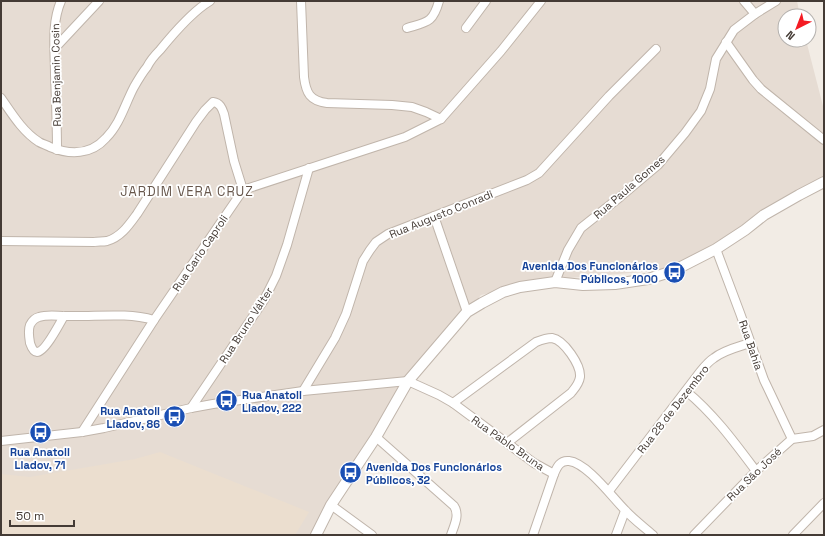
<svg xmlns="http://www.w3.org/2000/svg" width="825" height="536" viewBox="0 0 825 536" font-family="'Space Grotesk',sans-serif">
<rect width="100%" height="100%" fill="#f2ece5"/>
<path fill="#e6dcd3" d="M1,1H797L800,16H785V40H806L824,110V182L678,269L545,280L481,295L408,381L313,535H1Z"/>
<path fill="#ebdecf" d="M160,452L309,512L295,535H1V474L30,477L135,459Z"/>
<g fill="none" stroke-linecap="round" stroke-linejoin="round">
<defs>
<g id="minor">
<path d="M301,1L304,77C306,93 310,101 327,103L392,105L412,107L426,112L441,119"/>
<path d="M744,1L755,14"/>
<path d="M407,28C427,22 433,23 439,1"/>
<path d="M466,28L486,1"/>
<path d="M726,42L753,80L761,89L824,140"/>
<path d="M55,48L99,1"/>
<path d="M1,98C12,114 23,132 39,142C42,144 47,145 50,147C70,155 91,155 106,138C120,124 125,104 134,87C138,80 142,73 147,67C150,61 155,55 160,50C173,34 193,11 210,1"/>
<path d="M57,150C57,125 56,100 55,75C55,50 51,24 61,1"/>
<path d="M434,216L467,312"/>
<path d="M1,241L94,242C98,241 102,242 107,241C121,237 129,225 137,214L196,122L205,110L213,102C220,103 222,108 224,114L234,161L243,190"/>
<path d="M716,249L740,313L764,380L792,439"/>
<path d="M555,282L568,250L581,228L620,197L658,165L685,133L701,111L710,89L716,59L734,30L755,14L776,1"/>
<path d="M64,316C60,323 45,352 37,352C33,352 31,346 30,343C29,337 28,330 30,325C32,321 35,318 39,317C48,314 57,316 66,316C96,317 125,312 154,320"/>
<path d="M303,391L335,338L346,314L363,261L370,250L376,242L388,234L527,180L539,173L609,96L656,49"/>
<path d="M686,391C714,414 735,443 756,471"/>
<path d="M453,403L536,342C541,340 546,338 552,338C564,340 581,365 580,377C579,384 575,388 571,393L507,443"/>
<path d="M191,408L264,300L276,276L287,245L309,168"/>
<path d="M82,432L154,320L243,190L405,137L441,119L501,51L541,1"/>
<path d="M376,437L454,506C460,515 454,526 451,535"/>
<path d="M1,441L82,432L104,428L191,408L213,404L303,391L408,381L439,395L453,403L534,463L554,474"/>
<path d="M609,491L700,372C704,367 709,361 714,358C724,350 738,347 750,343"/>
<path d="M331,505L372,535"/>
<path d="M533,535L554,474C557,467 560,460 569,461C587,463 612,497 625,510C633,519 644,527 653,535"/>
<path d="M616,535L625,511"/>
<path d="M694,535L756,471L792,439L813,436L824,430"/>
<path d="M793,535L824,503"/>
</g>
<path id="tertiary" d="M316,535L331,505L376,437L408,381L467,312L482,303L503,292L520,287L555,282L583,285L615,284L648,279L673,271L716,249L745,230L764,215L799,195L824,182"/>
</defs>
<use href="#minor" stroke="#c0b5ab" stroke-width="10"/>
<use href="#tertiary" stroke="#c0b5ab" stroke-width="12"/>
<use href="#minor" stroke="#fff" stroke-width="8"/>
<use href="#tertiary" stroke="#fff" stroke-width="10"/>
</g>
<defs>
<symbol id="bus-disc" viewBox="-11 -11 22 22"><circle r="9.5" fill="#1a4fb4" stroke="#fff"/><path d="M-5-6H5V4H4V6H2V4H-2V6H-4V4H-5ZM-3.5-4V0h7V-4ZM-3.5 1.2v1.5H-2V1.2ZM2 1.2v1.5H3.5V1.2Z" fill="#fff"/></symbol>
</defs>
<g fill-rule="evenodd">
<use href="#bus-disc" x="662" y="260" width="25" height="25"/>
<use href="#bus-disc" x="214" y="388" width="25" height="25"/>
<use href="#bus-disc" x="162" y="404" width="25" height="25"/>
<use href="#bus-disc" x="28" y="420" width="25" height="25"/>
<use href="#bus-disc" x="338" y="460" width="25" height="25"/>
</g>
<g text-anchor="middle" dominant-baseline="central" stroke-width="3.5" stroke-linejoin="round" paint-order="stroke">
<g font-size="11" fill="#443b35" stroke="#fff">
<text transform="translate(56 75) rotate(-91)">Rua Benjamin Cosin</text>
<text transform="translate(629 187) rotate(-41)">Rua Paula Gomes</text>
<text transform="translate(441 214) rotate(-22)">Rua Augusto Conradi</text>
<text transform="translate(200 253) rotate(-56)">Rua Carlo Caproli</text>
<text transform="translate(246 325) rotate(-57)">Rua Bruno Válter</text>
<text transform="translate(751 345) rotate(71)">Rua Bahía</text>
<text transform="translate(673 409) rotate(-52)">Rua 28 de Dezembro</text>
<text transform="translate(508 443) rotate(35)">Rua Pablo Bruna</text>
<text transform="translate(754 474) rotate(-44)">Rua São José</text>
</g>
<g font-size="11" font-weight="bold" fill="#164399" stroke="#fff" text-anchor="end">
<text x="658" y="266">Avenida Dos Funcionários<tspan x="658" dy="13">Públicos, 1000</tspan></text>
<text x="242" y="395" text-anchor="start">Rua Anatoli<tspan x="242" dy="13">Liadov, 222</tspan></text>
<text x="160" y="411">Rua Anatoli<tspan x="160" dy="13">Liadov, 86</tspan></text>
<text x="40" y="452" text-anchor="middle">Rua Anatoli<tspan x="40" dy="13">Liadov, 71</tspan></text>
<text x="366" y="467" text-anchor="start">Avenida Dos Funcionários<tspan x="366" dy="13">Públicos, 32</tspan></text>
</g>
<g font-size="13" letter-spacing="1" fill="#67574c" stroke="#fff">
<text x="187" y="191">JARDIM VERA CRUZ</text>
</g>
</g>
<rect width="825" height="536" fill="none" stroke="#443b35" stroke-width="4"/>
<g transform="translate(797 28) rotate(222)"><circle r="19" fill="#ffffff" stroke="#b4b1ae"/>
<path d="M0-3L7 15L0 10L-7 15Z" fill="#f41b23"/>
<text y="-6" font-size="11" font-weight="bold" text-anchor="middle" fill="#443b35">N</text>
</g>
<path d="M10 520v6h64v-6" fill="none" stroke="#443b35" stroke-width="2"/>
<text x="16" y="520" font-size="12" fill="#443b35" stroke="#ffffff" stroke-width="3" paint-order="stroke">50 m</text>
</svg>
